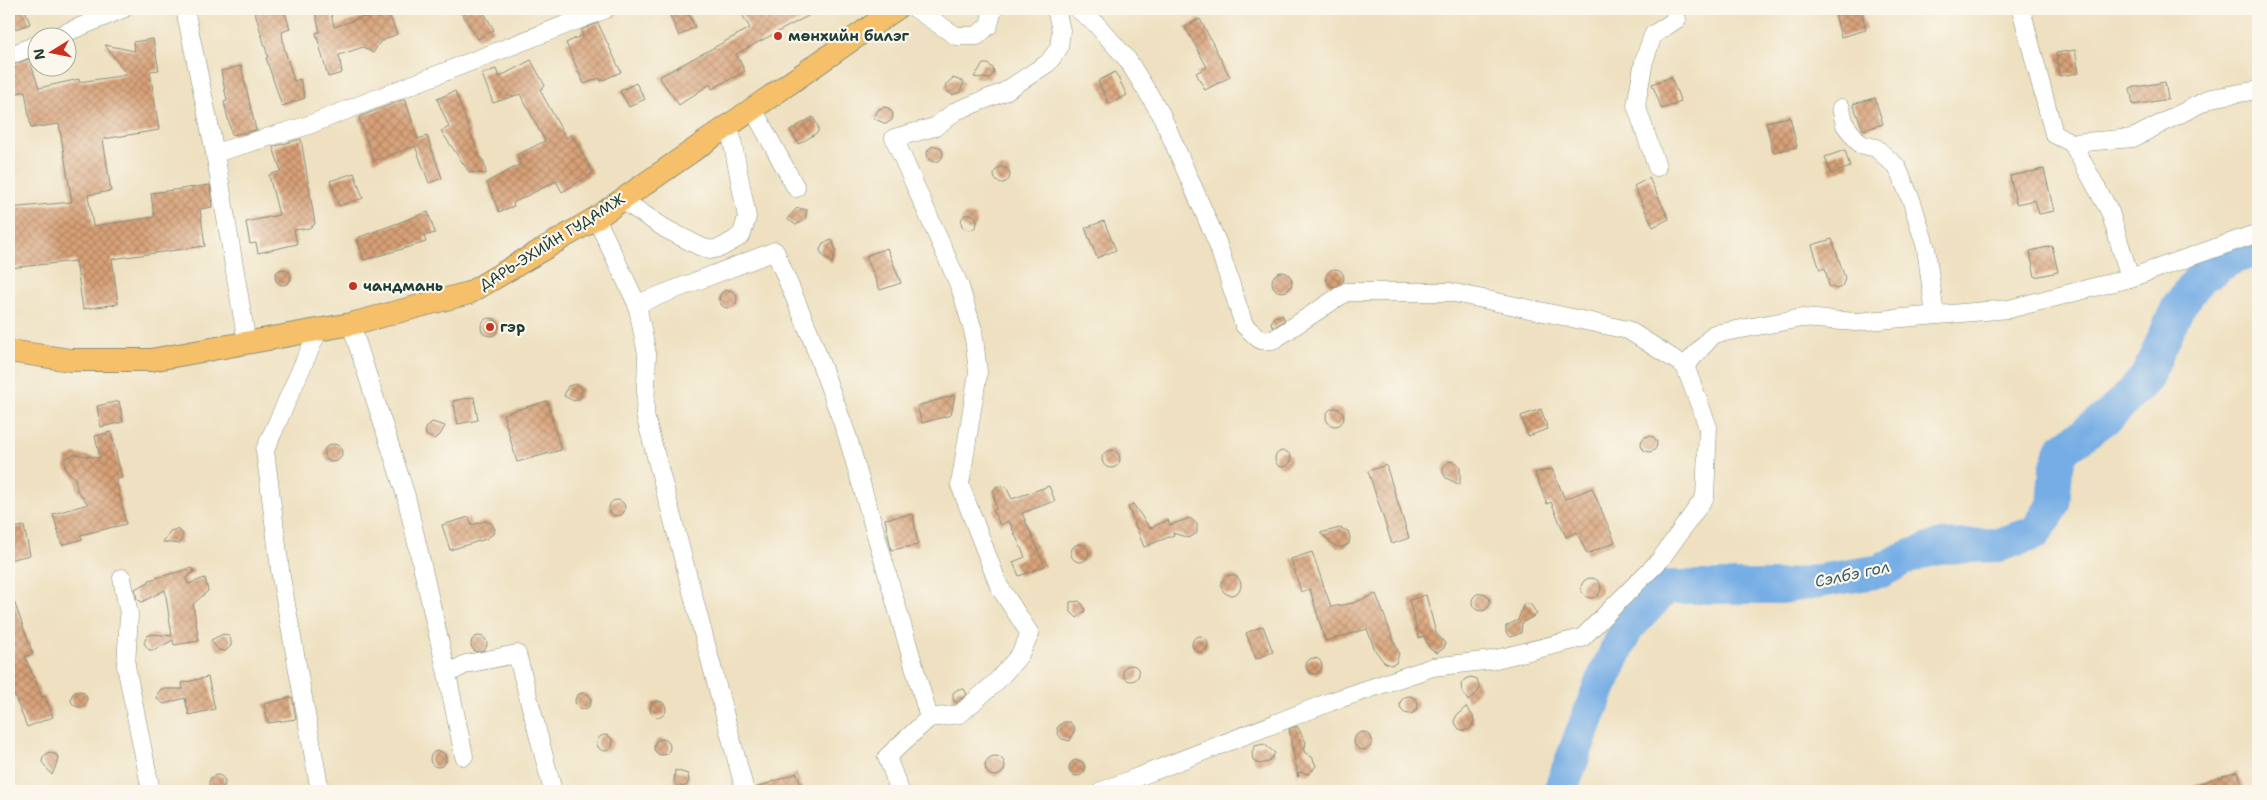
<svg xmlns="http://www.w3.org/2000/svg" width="2267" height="800" viewBox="0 0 2267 800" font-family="'Shantell Sans',sans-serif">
<defs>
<pattern id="building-cross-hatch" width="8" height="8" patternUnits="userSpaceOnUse" patternTransform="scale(1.25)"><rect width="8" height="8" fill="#d8a077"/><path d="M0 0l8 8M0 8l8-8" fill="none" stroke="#af8462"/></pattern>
</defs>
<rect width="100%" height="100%" fill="#fbf7ec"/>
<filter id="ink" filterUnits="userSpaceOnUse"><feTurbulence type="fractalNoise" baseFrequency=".02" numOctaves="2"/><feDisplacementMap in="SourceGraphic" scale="10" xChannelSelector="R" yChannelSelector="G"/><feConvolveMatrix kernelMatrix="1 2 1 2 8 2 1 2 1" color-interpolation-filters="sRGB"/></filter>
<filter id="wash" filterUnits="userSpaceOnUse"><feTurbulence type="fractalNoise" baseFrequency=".0096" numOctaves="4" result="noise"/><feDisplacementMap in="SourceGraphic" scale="20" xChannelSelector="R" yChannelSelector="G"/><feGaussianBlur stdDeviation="1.12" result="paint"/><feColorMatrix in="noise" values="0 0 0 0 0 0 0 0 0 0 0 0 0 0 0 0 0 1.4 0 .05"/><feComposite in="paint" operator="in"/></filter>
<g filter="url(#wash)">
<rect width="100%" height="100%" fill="#eee0c0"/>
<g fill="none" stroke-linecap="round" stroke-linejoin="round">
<path stroke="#76ade5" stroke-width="34" d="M1560,791L1600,686L1627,628L1666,587H1782L1881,571L1903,559L1937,547L1999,545L2035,533L2053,506L2056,469L2062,450L2110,415L2146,378L2178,307L2200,278L2230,259L2258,249"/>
</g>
<g id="blocks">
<g fill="url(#building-cross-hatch)">
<path d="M9,9H25L30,24L12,30Z"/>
<path d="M254,9H284L290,29L282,32L284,47L294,81L300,79L305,98L282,106L266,58L268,57Z"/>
<path d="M330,9L334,27L387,9L397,34L380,42L373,53L363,47L339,55L342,73L328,77L316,33L320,32L315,12Z"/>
<path d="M459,9H482L494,30L478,39Z"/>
<path d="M667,9H686L695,27L679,36Z"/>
<path d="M739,9H821L736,54L745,71L712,89L710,84L679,105L659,77L750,28Z"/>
<path d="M1834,9H1861L1866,30L1841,37Z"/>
<path d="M1200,19L1230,77L1205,90L1196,73L1207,67L1185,27Z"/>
<path d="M598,23L621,72L601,81L600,78L584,84L566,43L583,35L581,30Z"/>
<path d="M153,39L159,70L150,71L159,130L103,139L111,191L88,195L93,226L154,217L151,193L210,185L212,207L200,209L205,246L112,259L118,304L83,309L76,261L9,268V208L72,202L59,124L31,128L25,91L18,93L9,66L29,59L39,88L79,79V82L127,75L105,45L135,51L133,42Z"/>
<path d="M2075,50L2079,73L2059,76L2056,53Z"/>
<path d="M531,60L545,86L540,90L566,138L571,134L593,173L562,192L556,181L513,203L514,206L499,212L487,182L521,164L517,155L545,141L520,94L493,103L482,74L496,69L499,77Z"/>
<path d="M983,64H988L993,68L994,73L989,79L974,77Z"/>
<path d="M241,66L256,130L232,135L224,102L227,101L221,71Z"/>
<path d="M1115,72L1127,95L1109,104L1098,81Z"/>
<path d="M1671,77L1681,102L1662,109L1652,84Z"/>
<path d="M953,78L964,82L960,92L952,95L946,90L945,85Z"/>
<path d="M2165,82L2168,99L2133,105L2130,88Z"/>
<path d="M636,83L645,99L629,107L620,91Z"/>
<path d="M455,91L479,156L484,162L486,174L469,172L441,131L449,127L437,99Z"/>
<path d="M1875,98L1883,124L1863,130L1853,104Z"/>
<path d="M405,99L418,139L427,136L442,178L429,183L415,146L374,161L359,117Z"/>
<path d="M885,107L890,109L893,114L892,120L886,124L873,118L879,109Z"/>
<path d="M813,117L818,126V132L799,144L790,130Z"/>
<path d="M1790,117L1797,147L1773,152L1766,122Z"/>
<path d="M301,139L315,224L309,228L294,230L297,244L258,253L256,243L250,244L246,222L279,215L269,175L281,171L273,147Z"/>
<circle cx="935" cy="154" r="8"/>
<path d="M1845,150L1850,167L1831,174L1825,157Z"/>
<circle cx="1002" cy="175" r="8"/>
<path d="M2044,169L2054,211L2039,214L2035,200L2016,204L2010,176Z"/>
<path d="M354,173L363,198L339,206L330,181Z"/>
<path d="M1649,178L1669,219L1653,227L1634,186Z"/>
<path d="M797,208L807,210L805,220L796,225L787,219Z"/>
<path d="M428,212L435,233L424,236L426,242L364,260L357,238Z"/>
<circle cx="969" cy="222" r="8"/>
<path d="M1104,221L1116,250L1097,258L1085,228Z"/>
<path d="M1832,239L1845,278L1842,287L1837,289L1829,286L1825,268L1820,270L1812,245Z"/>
<path d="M832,240L836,250L832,263L822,255L820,250L823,243Z"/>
<path d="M2052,246L2058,272L2035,277L2030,251Z"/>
<path d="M887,248L901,283L880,290L866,256Z"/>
<circle cx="283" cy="277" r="8"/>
<circle cx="1335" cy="278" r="9"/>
<circle cx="1282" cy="282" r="10"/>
<circle cx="728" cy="299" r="9"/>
<path d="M1282,315L1285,320L1273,328L1271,323L1274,317Z"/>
<circle cx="490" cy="327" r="9"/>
<path d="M576,384L582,389L581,397L574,401L564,396L568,386Z"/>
<path d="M955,395L951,415L922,423L917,406Z"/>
<path d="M474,397L478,420L458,424L453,401Z"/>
<path d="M119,401L123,422L101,427L97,406Z"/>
<path d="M547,401L561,450L517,462L503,414Z"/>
<circle cx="1335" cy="417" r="9"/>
<path d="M1541,409L1548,429L1528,436L1521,416Z"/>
<path d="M432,422L445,426L440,435L434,439L426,435L425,429Z"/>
<path d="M111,432L122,478L116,479L126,524L80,535L83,539L62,545L53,514L88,504L77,490L75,478L65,469V458L75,454L100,458L95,436Z"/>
<circle cx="1649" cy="444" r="8"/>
<circle cx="333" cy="453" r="9"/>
<circle cx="1111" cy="459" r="9"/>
<circle cx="1283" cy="459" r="8"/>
<path d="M1450,461L1456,462L1460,467V485L1446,478L1443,473V467Z"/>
<path d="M1386,465L1409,538L1392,544L1368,471Z"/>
<path d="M1552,469L1565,499L1592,488L1615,542L1587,554L1577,532L1566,537L1551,502L1547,504L1535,473Z"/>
<path d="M997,486L1006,487L1012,499L1049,486L1055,501L1022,513L1045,566L1019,576L1013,562L1025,557L1009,521L1000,525L993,510L996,509L993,491Z"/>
<circle cx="617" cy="508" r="8"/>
<path d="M1133,504L1150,528L1168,520L1170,525L1190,518L1197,524V533L1189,538L1173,533L1174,535L1144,547L1128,507Z"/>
<path d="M913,514L918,545L891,550L885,519Z"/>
<path d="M469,517L472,525L485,521L491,523L495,529L493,534L486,539L450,550L442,525Z"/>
<path d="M24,526L30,555L9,560V529Z"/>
<path d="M1340,528L1348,531L1350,537L1349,544L1343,547H1337L1320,533Z"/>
<path d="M177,529L183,534L180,544L163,542L170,531Z"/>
<circle cx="1080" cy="553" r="9"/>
<path d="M1312,552L1331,607L1353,603L1376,594L1399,654L1396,663L1391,665L1384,662L1375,650L1367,629L1325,641L1310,589L1301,592L1291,559Z"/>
<path d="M192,568L194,572L186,578L188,584L205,578L208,591L193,604L199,641L174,645L173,640L155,650H149L144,643L147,636L152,634L172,636L165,590L142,602L137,599L135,589L149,582V580Z"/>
<circle cx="1231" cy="585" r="10"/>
<circle cx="1591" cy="588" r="10"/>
<path d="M9,593H11L33,654L25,657L42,697L45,696L53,717L27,727L9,682Z"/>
<circle cx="1481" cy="602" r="9"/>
<path d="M1426,595L1436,633L1445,643L1444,648L1437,653L1430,649L1424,636L1419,638L1409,600Z"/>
<path d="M1079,601L1083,605L1085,611L1077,618L1070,611V602Z"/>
<path d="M1524,603L1531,605L1537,614L1522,623L1521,633L1511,637L1506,633V626L1518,620Z"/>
<path d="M1263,626L1273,652L1256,659L1246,633Z"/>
<path d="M223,634L228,635L231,640V646L225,651L218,650L211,640Z"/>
<circle cx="1200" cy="644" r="8"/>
<circle cx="479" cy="644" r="8"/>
<circle cx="1314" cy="666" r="8"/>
<circle cx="1131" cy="673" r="8"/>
<path d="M208,677L215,709L189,715L185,698L164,704L157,699L158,693L161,689H183L182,683Z"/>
<path d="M1471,677L1477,679L1480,688L1477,693L1468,701L1462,691L1461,684L1465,679Z"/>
<path d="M958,689H964L967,694L956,703L953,699V693Z"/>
<circle cx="79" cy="699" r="8"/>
<circle cx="583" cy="701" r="8"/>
<circle cx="1409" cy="705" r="9"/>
<path d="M292,697L296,719L268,723L264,704Z"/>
<circle cx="658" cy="709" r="8"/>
<path d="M1466,707L1473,716L1474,723L1471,728L1465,731L1459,729L1454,721L1457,715Z"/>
<path d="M1063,722H1070L1075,729L1070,741L1062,739L1058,734L1057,728Z"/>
<path d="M1297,726L1306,742L1304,752L1312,757L1316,766L1309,774L1299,772L1298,777L1289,729Z"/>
<circle cx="1363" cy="741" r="9"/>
<circle cx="605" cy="743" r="8"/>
<circle cx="662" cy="747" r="8"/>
<path d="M1264,744L1275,753L1269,762L1259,764L1253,761L1252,752L1255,746Z"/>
<circle cx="438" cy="759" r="8"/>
<path d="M49,752L57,755L58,760L52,775L42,762L43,757Z"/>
<circle cx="995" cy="766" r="10"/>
<circle cx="1077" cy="768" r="8"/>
<path d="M675,770L688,774L689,781L686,786L679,787L674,783Z"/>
<path d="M2238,771L2243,787L2229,791H2186L2185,788Z"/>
<path d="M797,773L803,791H755V788Z"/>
<circle cx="217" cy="783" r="8"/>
</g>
</g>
</g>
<g filter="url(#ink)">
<use href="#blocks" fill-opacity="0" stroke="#868e7a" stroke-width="1"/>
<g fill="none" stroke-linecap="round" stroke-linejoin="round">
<defs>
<g id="minor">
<path d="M185,9L215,153L247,343"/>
<path d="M916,9L956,36H977L989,25L993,9"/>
<path d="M1078,9L1096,24L1127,59L1161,114L1217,242L1244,325L1260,340H1273L1346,292H1450L1628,330L1685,366L1708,427L1705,497L1660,560L1582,638L1492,660L1433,667L1330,702L1102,791"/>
<path d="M2021,9L2054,134L2072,143L2133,138L2211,98L2258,90"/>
<path d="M53,38L123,9"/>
<path d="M9,56L38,44"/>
<path d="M1841,108L1845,125L1860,144L1876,148L1897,167L1912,202L1926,248L1935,315"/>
<path d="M753,109L796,188"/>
<path d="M215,153L306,126L606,9"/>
<path d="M1657,167L1636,105L1644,61L1653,35L1677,19L1674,9"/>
<path d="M622,200L666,229L699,246L710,250L722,247L736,239L742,234L747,217L729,124"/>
<path d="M596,218L637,304L647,354L645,415L745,791"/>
<path d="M2130,278L2258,233"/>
<path d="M637,304L775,251L810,334L847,435L929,718"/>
<path d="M351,324L406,496L447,674L466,664L517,654L553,791"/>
<path d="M318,331L265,450L281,577L320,791"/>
<path d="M1685,366L1714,334L1802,318L1856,322L2009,309L2130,278L2110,212L2072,143"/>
<path d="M122,578L129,614L126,666L151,791"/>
<path d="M447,674L464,756"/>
<path d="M900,791L887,757L929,718L960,714L996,682L1019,656L1030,634L999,586L960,485L978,372L973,330L960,287L894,138L935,127L956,111L1004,92L1048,63L1059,48L1061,30L1056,9"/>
</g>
<path id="major" d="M9,351L70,360H151L351,324L469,293L596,218L896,9"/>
</defs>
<use href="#minor" stroke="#868e7a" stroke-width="19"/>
<use href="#major" stroke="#868e7a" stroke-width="24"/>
<use href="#minor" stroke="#fff" stroke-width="18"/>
<use href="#major" stroke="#f6c06b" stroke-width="22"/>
</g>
</g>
<g fill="#c8321e" stroke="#fbf7ec" stroke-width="2">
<circle cx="778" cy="36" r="5"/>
<circle cx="353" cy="286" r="5"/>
<circle cx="490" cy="327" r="5"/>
</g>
<g text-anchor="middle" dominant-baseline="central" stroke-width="4.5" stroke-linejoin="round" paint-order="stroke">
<g font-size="15" font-weight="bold" fill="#1f3d34" stroke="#fbf7ec" text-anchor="start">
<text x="788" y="36">мөнхийн билэг</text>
<text x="363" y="286">чандмань</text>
<text x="500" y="327">гэр</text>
</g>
<g font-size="15" fill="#1f3d34" stroke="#fbf7ec">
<text transform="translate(552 242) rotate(-32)">ДАРЬ-ЭХИЙН ГУДАМЖ</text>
</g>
<g font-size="16" font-style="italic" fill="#395f69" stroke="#fbf7ec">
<text transform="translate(1852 574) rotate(-12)">Сэлбэ гол</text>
</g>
</g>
<rect width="2267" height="800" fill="none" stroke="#fbf7ec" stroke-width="30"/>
<g transform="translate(52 52) rotate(260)"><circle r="24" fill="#fbf7ec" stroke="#a3ada2"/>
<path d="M0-4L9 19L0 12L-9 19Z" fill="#c8321e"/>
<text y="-8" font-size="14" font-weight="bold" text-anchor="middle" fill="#1f3d34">N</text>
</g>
</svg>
